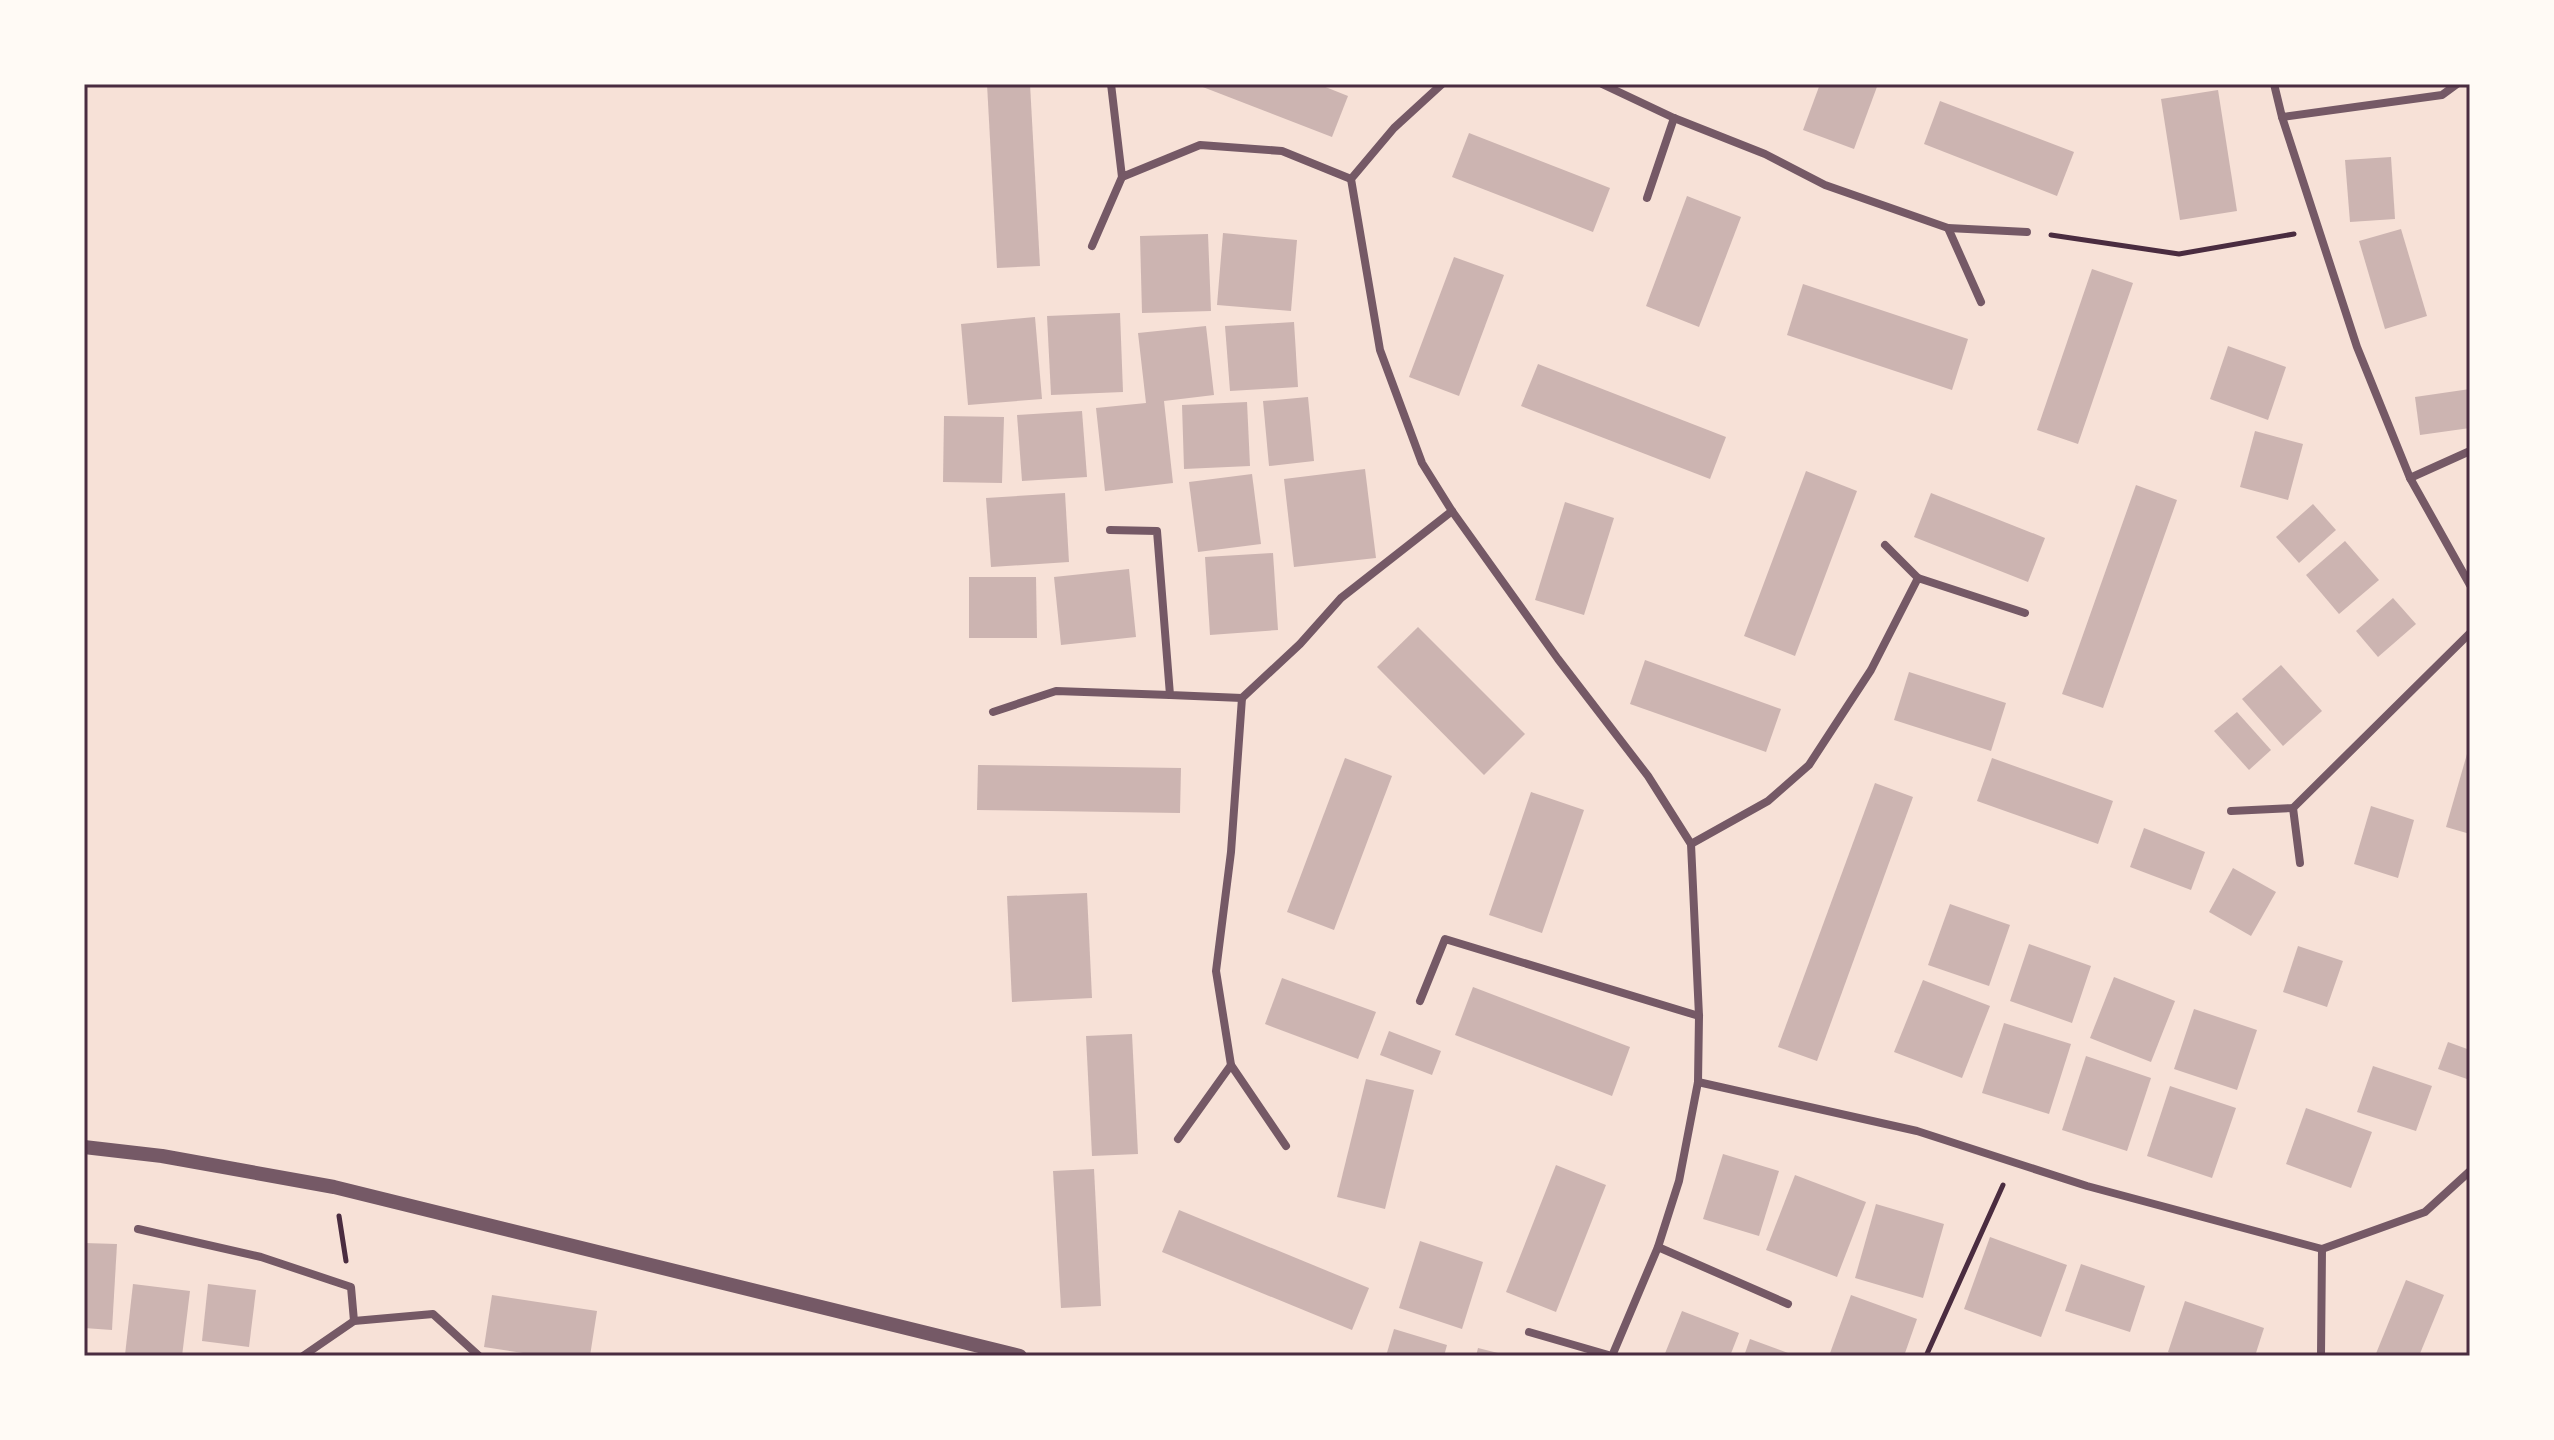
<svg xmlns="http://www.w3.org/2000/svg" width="2554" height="1440" viewBox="0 0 2554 1440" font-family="Mulish,sans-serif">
<rect width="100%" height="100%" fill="#f7e1d7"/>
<g fill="#ccb4b1">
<path d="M987,84H1030L1040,266L997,268Z"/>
<path d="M1195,84H1318L1348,96L1332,137Z"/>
<path d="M1820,84H1878L1854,149L1803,130Z"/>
<path d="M2218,90L2237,211L2180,220L2161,99Z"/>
<path d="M1940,101L2074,152L2057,196L1924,144Z"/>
<path d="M1469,133L1610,188L1593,232L1452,177Z"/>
<path d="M2391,157L2395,219L2350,222L2345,160Z"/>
<path d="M1687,196L1741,217L1699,327L1646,306Z"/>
<path d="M2401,229L2427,316L2385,329L2359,241Z"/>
<path d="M1223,233L1297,240L1291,311L1217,305Z"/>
<path d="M1208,234L1211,311L1142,313L1140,236Z"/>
<path d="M1454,257L1504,275L1459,396L1409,377Z"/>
<path d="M2092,269L2133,283L2078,444L2037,430Z"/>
<path d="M1803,284L1968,339L1952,390L1787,335Z"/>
<path d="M1120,313L1123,392L1051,395L1047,316Z"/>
<path d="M1035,317L1042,399L968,405L961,324Z"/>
<path d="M1294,322L1298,387L1230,391L1225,326Z"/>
<path d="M1206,326L1214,395L1164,401L1173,483L1105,491L1096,408L1146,403L1138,333Z"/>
<path d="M2228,346L2286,367L2268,420L2210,399Z"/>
<path d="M1538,364L1726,437L1710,479L1521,406Z"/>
<path d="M2470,389V428L2420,435L2415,397Z"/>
<path d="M1308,397L1314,461L1269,466L1263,401Z"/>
<path d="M1247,402L1250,466L1184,469L1182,405Z"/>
<path d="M1082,411L1087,477L1022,481L1017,415Z"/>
<path d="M944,416L1004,417L1002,483L943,482Z"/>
<path d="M2255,431L2303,444L2288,500L2240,487Z"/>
<path d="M1365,469L1376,558L1294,567L1284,479Z"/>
<path d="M1806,471L1857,491L1795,656L1744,636Z"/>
<path d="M1252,474L1261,544L1198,552L1189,482Z"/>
<path d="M2136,485L2177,500L2103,708L2062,694Z"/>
<path d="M1065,493L1069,562L991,567L986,498Z"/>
<path d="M1931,493L2045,538L2028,582L1914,537Z"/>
<path d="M1565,502L1614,518L1584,615L1535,600Z"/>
<path d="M2313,504L2336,530L2299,563L2276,537Z"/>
<path d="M2345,541L2379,580L2339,614L2306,575Z"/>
<path d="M1273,553L1278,630L1210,635L1205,557Z"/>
<path d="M1129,569L1136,637L1061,645L1054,577Z"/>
<path d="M969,577H1036L1037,638H969Z"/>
<path d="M2393,598L2416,624L2378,657L2356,631Z"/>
<path d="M1418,627L1525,734L1484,775L1377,667Z"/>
<path d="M1645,660L1781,709L1766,752L1630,704Z"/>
<path d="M2281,665L2322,711L2283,746L2242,699Z"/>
<path d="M1909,672L2006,703L1991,751L1894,720Z"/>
<path d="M2237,712L2271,750L2249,770L2214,731Z"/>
<path d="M2467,754L2470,755V834L2446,827Z"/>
<path d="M1345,758L1392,776L1334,930L1287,912Z"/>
<path d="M1992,758L2113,801L2098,844L1977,801Z"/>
<path d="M978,765L1181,768L1180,813L977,810Z"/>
<path d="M1875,783L1913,797L1817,1061L1778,1047Z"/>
<path d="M1531,792L1584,810L1542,933L1489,915Z"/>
<path d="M2371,806L2414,820L2398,878L2354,864Z"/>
<path d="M2144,828L2205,852L2191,890L2130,867Z"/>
<path d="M2233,868L2276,892L2251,936L2209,912Z"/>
<path d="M1087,893L1092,998L1012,1002L1007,896Z"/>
<path d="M1950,904L2010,925L1989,986L1928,965Z"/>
<path d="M2029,944L2091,966L2072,1023L2010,1001Z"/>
<path d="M2298,946L2343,961L2327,1007L2283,992Z"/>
<path d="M2114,977L2175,1001L2151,1062L2090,1038Z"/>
<path d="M1282,978L1376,1012L1358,1059L1265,1024Z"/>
<path d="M1923,980L1990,1006L1962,1078L1894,1052Z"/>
<path d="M1473,987L1630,1047L1612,1096L1455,1035Z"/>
<path d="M2194,1009L2257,1030L2237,1090L2174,1069Z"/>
<path d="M2004,1023L2071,1044L2049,1114L1982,1093Z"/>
<path d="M1389,1031L1441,1051L1432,1075L1380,1055Z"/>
<path d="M1132,1034L1138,1154L1092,1156L1086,1036Z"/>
<path d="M2448,1042L2470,1050V1080L2438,1069Z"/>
<path d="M2086,1056L2151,1078L2127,1151L2062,1130Z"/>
<path d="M2373,1066L2432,1086L2416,1131L2357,1112Z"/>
<path d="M1366,1079L1414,1090L1385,1209L1337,1197Z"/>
<path d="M2170,1086L2236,1108L2212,1178L2147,1156Z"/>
<path d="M2306,1108L2372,1132L2351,1188L2286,1164Z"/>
<path d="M1723,1154L1779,1171L1759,1236L1703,1219Z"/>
<path d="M1556,1165L1606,1185L1556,1312L1506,1292Z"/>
<path d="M1094,1169L1101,1306L1061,1308L1053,1171Z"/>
<path d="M1795,1175L1866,1202L1837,1277L1766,1250Z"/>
<path d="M1876,1204L1944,1224L1923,1298L1855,1278Z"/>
<path d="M1179,1210L1369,1288L1352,1330L1162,1252Z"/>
<path d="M1990,1237L2067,1265L2041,1337L1964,1309Z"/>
<path d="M1420,1241L1483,1262L1462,1329L1399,1308Z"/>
<path d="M84,1243L117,1244L112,1330L84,1328Z"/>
<path d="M2081,1264L2145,1286L2130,1332L2065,1311Z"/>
<path d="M2406,1280L2444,1295L2419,1356H2375Z"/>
<path d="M133,1284L190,1291L182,1356L125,1355Z"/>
<path d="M208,1284L256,1290L249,1347L202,1341Z"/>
<path d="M492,1295L597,1311L590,1356H543L484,1347Z"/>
<path d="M1851,1295L1917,1319L1904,1356H1829Z"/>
<path d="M2185,1301L2264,1328L2255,1356H2178L2168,1352Z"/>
<path d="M1682,1311L1739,1333L1730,1356H1664Z"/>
<path d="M1394,1329L1447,1345L1444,1356H1386Z"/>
<path d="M1750,1339L1796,1356H1744Z"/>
<path d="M1478,1348L1506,1355L1505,1356H1476Z"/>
</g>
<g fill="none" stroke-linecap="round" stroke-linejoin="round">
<g stroke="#4a2c40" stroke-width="5">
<path d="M2051,235L2179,254L2294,234"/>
<path d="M339,1216L346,1261"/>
<path d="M1926,1356L2003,1185"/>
</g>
<g stroke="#755966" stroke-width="8">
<path d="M1111,84L1122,177L1200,145L1282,151L1351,179"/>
<path d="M1442,84L1394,128L1351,179L1380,350L1422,463L1452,511L1558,659L1648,776L1691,844L1699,1016L1698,1082L1679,1181L1658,1247L1612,1356"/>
<path d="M1602,84L1674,118L1765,154L1825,185L1948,228L1981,302"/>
<path d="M2274,84L2282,117L2357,347L2410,478L2470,585"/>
<path d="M2282,117L2442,95L2457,84"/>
<path d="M1647,198L1674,118"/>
<path d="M1948,228L2027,232"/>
<path d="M1092,246L1122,177"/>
<path d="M2410,478L2470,451"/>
<path d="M1110,530L1157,531L1170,695L1242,698"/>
<path d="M1885,545L1918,578"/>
<path d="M993,712L1056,691L1170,695"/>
<path d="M2293,808L2300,863"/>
<path d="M2231,811L2293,808L2470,633"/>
<path d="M1691,844L1768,801L1809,765L1871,670L1918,578L2025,613"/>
<path d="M1420,1001L1445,939L1699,1016"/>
<path d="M1231,1065L1286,1146"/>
<path d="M1698,1082L1917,1131L2087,1186L2322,1249L2425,1212L2470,1171"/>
<path d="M1178,1139L1231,1065L1216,971L1231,852L1242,698L1300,644L1341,598L1452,511"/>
<path d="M138,1229L261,1257L351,1287L354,1321"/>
<path d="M1658,1247L1788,1304"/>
<path d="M1529,1332L1612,1356"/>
<path d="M303,1356L354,1321L433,1314L479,1356"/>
<path d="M2321,1356L2322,1249"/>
</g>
<path stroke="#755966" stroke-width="14" d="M84,1147L162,1156L334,1187L1020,1356"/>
</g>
<rect width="2554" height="1440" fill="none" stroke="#fffaf5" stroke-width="172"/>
<rect x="86" y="86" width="2382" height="1268" fill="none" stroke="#4a2c40" stroke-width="3"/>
</svg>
